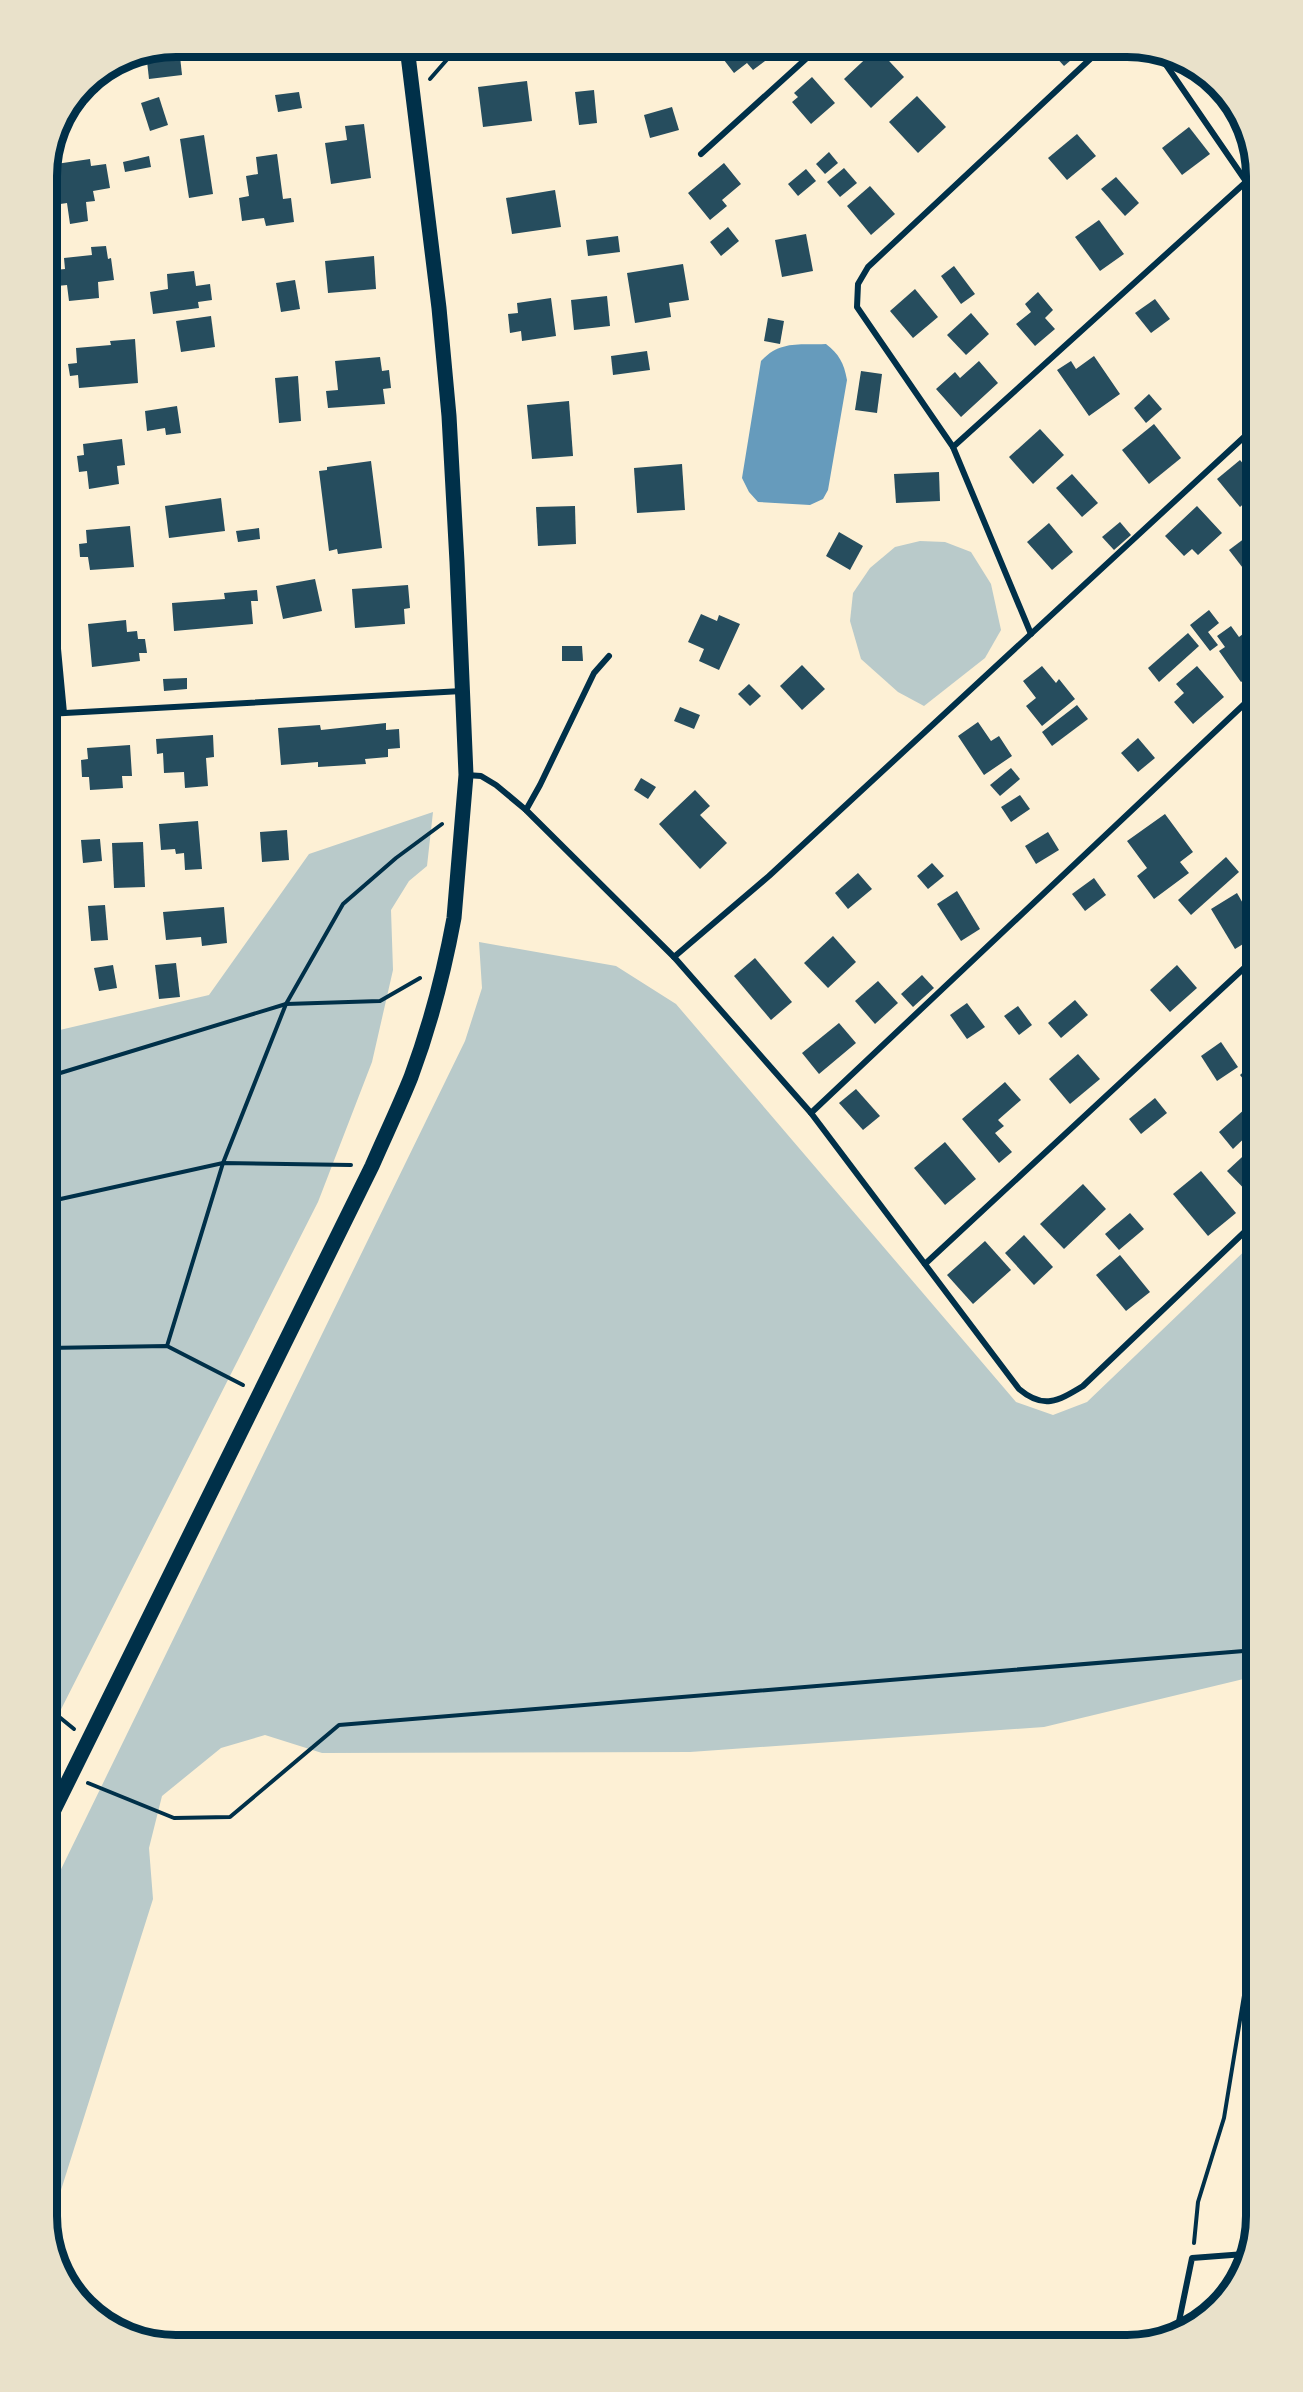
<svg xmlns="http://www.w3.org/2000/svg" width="1303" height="2392" viewBox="0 0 1303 2392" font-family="'Source Serif 4',serif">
<rect width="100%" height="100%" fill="#fdf0d5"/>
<g fill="#b9caca">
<path d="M920,541L945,542L971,552L991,584L1001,630L985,658L924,706L898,692L861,659L850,621L853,593L870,568L895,547Z"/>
<path d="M433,812L427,866L409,881L391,910L393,970L372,1062L318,1202L47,1737V1033L209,995L309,854Z"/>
<path d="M479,942L616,966L676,1004L1016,1402L1053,1415L1087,1402L1256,1240V1676L1044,1727L690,1752L322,1753L265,1735L221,1748L162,1796L149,1848L153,1899L49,2228L47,2216V1898L465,1041L482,988Z"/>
</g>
<path fill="#669bbc" d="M826,344C839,354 844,363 847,380L828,490L823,499L810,505L758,502L749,492L742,478L761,361C780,340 800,345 826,344Z"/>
<g fill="#264d5e">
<path d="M179,47L182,75L149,79L146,52Z"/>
<path d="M324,47H350L352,57L327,61Z"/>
<path d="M714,47H784L753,70L747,63L734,73Z"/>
<path d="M937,47H956L944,56Z"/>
<path d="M1047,47H1082L1084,49L1064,66Z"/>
<path d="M877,48L904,77L871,108L844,79Z"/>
<path d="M97,76L98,92L85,93L86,105L70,106L85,84Z"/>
<path d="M812,77L835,103L811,124L792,102L798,97L794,93Z"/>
<path d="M527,81L532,121L483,127L478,87Z"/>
<path d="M594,90L597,123L579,125L575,92Z"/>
<path d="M299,92L302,108L278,112L275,95Z"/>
<path d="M917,96L946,127L918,153L889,122Z"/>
<path d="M159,97L168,125L150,131L141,103Z"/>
<path d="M672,107L679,130L650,138L644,115Z"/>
<path d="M364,124L371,178L331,184L325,143L347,140L345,126Z"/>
<path d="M1189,127L1210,154L1182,175L1162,148Z"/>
<path d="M1077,134L1096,156L1067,180L1048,158Z"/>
<path d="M204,135L213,194L189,198L180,139Z"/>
<path d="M829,152L838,163L825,174L816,164Z"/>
<path d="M277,154L283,199L291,198L294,222L266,226L264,218L242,221L239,198L249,196L246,176L258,174L256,157Z"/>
<path d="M149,156L151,167L125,172L123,162Z"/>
<path d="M90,159L91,166L106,164L110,188L93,191L95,201L86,202L88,221L70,224L67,203L47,206V192L49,191L47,178L58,176L56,164Z"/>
<path d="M724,163L741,184L722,200L727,206L710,220L688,193Z"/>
<path d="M844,168L857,183L840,197L827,182Z"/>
<path d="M806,169L816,181L798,196L788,184Z"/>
<path d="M1116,177L1139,203L1125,216L1101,189Z"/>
<path d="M870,186L895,214L871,235L847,206Z"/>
<path d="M555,190L561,227L512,234L506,198Z"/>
<path d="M1099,220L1124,254L1100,271L1075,237Z"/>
<path d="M728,227L739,241L721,256L710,242Z"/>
<path d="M806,234L813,271L782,277L775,240Z"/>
<path d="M618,236L620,252L588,256L586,240Z"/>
<path d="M106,246L108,259L111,258L114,280L98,282L99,298L69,301L67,285L57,286L55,270L65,269L64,258L92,255L91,247Z"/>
<path d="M374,256L376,289L328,293L325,261Z"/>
<path d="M683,264L689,300L669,303L671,317L635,323L627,273Z"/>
<path d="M954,266L975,294L961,304L941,276Z"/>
<path d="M194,271L196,286L210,284L212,300L198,302L199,308L153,314L150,292L168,289L167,274Z"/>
<path d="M295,280L300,309L281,312L276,283Z"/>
<path d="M915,289L938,317L913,338L890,311Z"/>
<path d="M1038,292L1053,310L1045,318L1055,329L1035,346L1016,324L1031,312L1025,304Z"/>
<path d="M607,296L610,326L574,330L571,300Z"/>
<path d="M551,298L556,336L522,341L521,331L510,333L508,314L518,313L517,303Z"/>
<path d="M1155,299L1170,319L1151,333L1135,313Z"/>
<path d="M971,313L989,334L966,355L947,335Z"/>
<path d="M211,316L215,347L181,352L176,321Z"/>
<path d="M768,318L784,321L780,344L764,341Z"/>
<path d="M135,339L138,383L79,388L78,375L70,376L68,364L77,363L76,348L111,345L110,341Z"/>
<path d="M647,351L650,370L613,375L611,356Z"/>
<path d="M1094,356L1120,394L1089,416L1057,370L1071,361L1076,369Z"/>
<path d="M380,357L382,371L389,370L391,388L383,389L385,404L328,408L326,391L338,390L335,361Z"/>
<path d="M979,361L998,383L961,417L936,389L955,372L960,378Z"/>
<path d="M861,371L882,374L877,413L855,410Z"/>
<path d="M298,376L301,421L279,423L275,378Z"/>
<path d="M1149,394L1162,409L1146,423L1134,408Z"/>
<path d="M569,401L573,456L532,459L527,405Z"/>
<path d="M177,406L181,433L166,435L165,428L147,431L145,411Z"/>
<path d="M1154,424L1181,458L1149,484L1122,450Z"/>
<path d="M1040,429L1064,455L1033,484L1009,457Z"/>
<path d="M122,439L125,465L117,466L119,484L89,489L87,471L79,472L77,456L84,455L83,444Z"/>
<path d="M1240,460L1256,479V493L1240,507L1217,479Z"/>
<path d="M371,461L382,548L338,554L337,549L329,551L319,471L327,470V467Z"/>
<path d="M682,464L685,510L637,513L634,468Z"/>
<path d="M939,472L940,501L896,503L894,474Z"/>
<path d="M1072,474L1098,503L1082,517L1056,488Z"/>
<path d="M221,498L225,531L169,538L165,506Z"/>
<path d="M575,506L576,544L538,546L536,507Z"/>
<path d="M1197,506L1222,533L1198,555L1192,549L1184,556L1165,536Z"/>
<path d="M1120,522L1131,535L1114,550L1102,537Z"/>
<path d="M1049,523L1073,552L1052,570L1027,542Z"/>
<path d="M130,526L134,567L90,570L88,557H80L79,544L87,543L86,530Z"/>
<path d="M259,528L260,539L238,542L236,531Z"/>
<path d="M839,532L863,546L850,570L826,556Z"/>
<path d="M1245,538L1256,553V564L1246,572L1229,550Z"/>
<path d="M315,579L322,611L283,619L276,586Z"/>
<path d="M408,585L410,608L404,609L405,624L355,628L352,589Z"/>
<path d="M257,590L258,601H251L253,624L174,631L172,603L225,599L224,593Z"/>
<path d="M1209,610L1219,623L1208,632L1218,645L1210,651L1190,625Z"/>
<path d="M701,614L717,621L719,615L740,624L719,670L699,661L704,649L688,642Z"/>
<path d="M126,620L127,632L137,631L138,639H145L147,653H139L140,661L92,667L88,624Z"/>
<path d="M1231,626L1239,637L1243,634L1256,653V672L1241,682L1219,651L1225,647L1217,636Z"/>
<path d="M1188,633L1199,646L1159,682L1148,668Z"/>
<path d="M562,646H582L583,661H562Z"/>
<path d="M802,665L825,689L802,710L780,686Z"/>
<path d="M1042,666L1056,683L1059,679L1075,699L1042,726L1026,706L1036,698L1023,681Z"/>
<path d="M1197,666L1224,697L1193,724L1174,702L1184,693L1176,684Z"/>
<path d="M187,678V689L164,691L163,679Z"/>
<path d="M749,684L761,696L750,706L738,694Z"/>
<path d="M1077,705L1088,719L1052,746L1042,732Z"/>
<path d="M680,707L700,715L694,729L674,721Z"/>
<path d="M978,722L991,741L999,736L1012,756L984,775L958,736Z"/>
<path d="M386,723V730L399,729L400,748L388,749V757L365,759L366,764L318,767V762L281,765L278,728L320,725L321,730Z"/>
<path d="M213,735L214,757L206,758L208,786L185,788L184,772L164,773L163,753L157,754L156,739Z"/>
<path d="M1138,738L1155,758L1138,772L1121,753Z"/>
<path d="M130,745L132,776H122L123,788L90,790L89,777H82L81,760L88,759L87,748Z"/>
<path d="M1011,768L1020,779L1000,796L990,785Z"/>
<path d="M641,778L656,787L648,799L634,790Z"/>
<path d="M695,790L710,806L700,815L727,843L700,869L659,824Z"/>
<path d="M1020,795L1030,809L1011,822L1001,807Z"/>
<path d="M1165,814L1193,852L1180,862L1189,873L1154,899L1137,876L1147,868L1127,841Z"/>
<path d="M198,821L202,869L185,870L184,853L176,854L175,849L161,850L159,824Z"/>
<path d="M287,830L289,860L262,862L260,832Z"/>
<path d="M1048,832L1059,850L1036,864L1025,846Z"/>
<path d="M100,839L102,861L83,863L81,840Z"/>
<path d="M143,842L145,887L114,888L112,843Z"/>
<path d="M1226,857L1239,872L1191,915L1178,900Z"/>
<path d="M1253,859L1256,864V879L1253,882L1242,866Z"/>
<path d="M932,863L944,876L928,889L917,876Z"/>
<path d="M858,873L872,889L848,909L835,893Z"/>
<path d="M1094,878L1106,895L1085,911L1072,894Z"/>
<path d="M957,891L980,929L961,941L937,904Z"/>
<path d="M1237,893L1256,926V936L1235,949L1211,909Z"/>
<path d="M105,905L108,940L91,941L88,906Z"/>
<path d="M224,907L227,943L202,946L201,937L166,940L163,912Z"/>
<path d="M833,936L856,962L828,988L804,963Z"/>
<path d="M755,958L792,1002L771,1020L734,976Z"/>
<path d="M176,963L180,997L159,999L155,965Z"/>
<path d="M113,965L117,988L99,991L94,968Z"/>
<path d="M1177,965L1197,988L1170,1012L1150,990Z"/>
<path d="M922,975L934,988L913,1007L901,994Z"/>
<path d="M878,981L898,1003L875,1024L855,1001Z"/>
<path d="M1075,1000L1088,1015L1061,1038L1048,1023Z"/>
<path d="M967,1003L985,1027L967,1039L950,1015Z"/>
<path d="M1018,1006L1032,1025L1019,1035L1004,1016Z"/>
<path d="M839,1023L856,1043L819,1074L802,1053Z"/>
<path d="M1221,1042L1238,1067L1217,1081L1201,1056Z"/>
<path d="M1078,1054L1100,1079L1070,1104L1049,1079Z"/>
<path d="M1256,1061V1086L1252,1090L1240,1075Z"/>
<path d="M1005,1082L1021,1100L998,1120L1004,1126L995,1133L1012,1152L999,1163L962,1119Z"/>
<path d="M856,1089L880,1116L863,1130L839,1103Z"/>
<path d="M1155,1098L1167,1113L1141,1134L1129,1119Z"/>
<path d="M1246,1108L1256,1120V1127L1233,1149L1219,1132Z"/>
<path d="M945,1142L976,1179L945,1205L914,1168Z"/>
<path d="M1255,1145L1256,1147V1201L1227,1171Z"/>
<path d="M1201,1171L1236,1213L1208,1236L1173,1194Z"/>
<path d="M1083,1184L1106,1209L1064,1249L1040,1224Z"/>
<path d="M1130,1213L1144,1229L1119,1250L1105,1234Z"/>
<path d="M1024,1235L1053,1267L1034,1285L1005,1253Z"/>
<path d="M985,1241L1011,1270L973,1304L947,1275Z"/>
<path d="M1120,1255L1150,1292L1126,1311L1096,1275Z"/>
<path d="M1256,2194L1255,2221H1248L1247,2195Z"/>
</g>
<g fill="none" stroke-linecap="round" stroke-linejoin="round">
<g stroke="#003049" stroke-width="4">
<path d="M430,79L458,47"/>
<path d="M1250,159L1251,149"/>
<path d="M47,1105L57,1074L286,1004L380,1001L420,978"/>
<path d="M47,1202L223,1163L351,1165"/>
<path d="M167,1346L223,1163L286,1004L343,904L396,858L442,824"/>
<path d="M47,1348L167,1346L243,1385"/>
<path d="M47,1707L74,1729"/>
<path d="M88,1783L174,1818L230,1817L339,1725L1256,1650"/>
<path d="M1194,2243L1198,2202L1224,2118L1249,1965L1256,1861"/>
</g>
<g stroke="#003049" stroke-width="6">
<path d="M1160,56L1256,196"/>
<path d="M701,154L819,47"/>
<path d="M953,447L857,307L858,284L868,267L1103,47"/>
<path d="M47,531L64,713"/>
<path d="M1031,634L953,447L1247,181"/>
<path d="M47,714L462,691"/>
<path d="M466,775L481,776L496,785L526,810L674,957L769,876L1256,426"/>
<path d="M526,810L540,785L594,673L609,656"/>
<path d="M674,957L811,1113L1019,1389C1044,1410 1058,1401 1083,1386L1256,1221"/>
<path d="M811,1113L1256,693"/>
<path d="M925,1264L1256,957"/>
<path d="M1176,2336L1192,2258L1245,2254"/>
</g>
<path stroke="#003049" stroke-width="15" d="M47,1824L372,1166C385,1136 399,1107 411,1077C430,1026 444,972 454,918L466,775L457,562L449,416L439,308L407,47"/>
</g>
<path d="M0 0H1303V2392H0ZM176 57H1127A119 119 0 0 1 1246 176V2216A119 119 0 0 1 1127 2335H176A119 119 0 0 1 57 2216V176A119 119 0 0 1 176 57Z" fill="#e9e1ca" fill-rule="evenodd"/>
<path fill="none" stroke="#003049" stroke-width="8" d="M176 57H1127A119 119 0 0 1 1246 176V2216A119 119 0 0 1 1127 2335H176A119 119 0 0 1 57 2216V176A119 119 0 0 1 176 57Z"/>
</svg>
